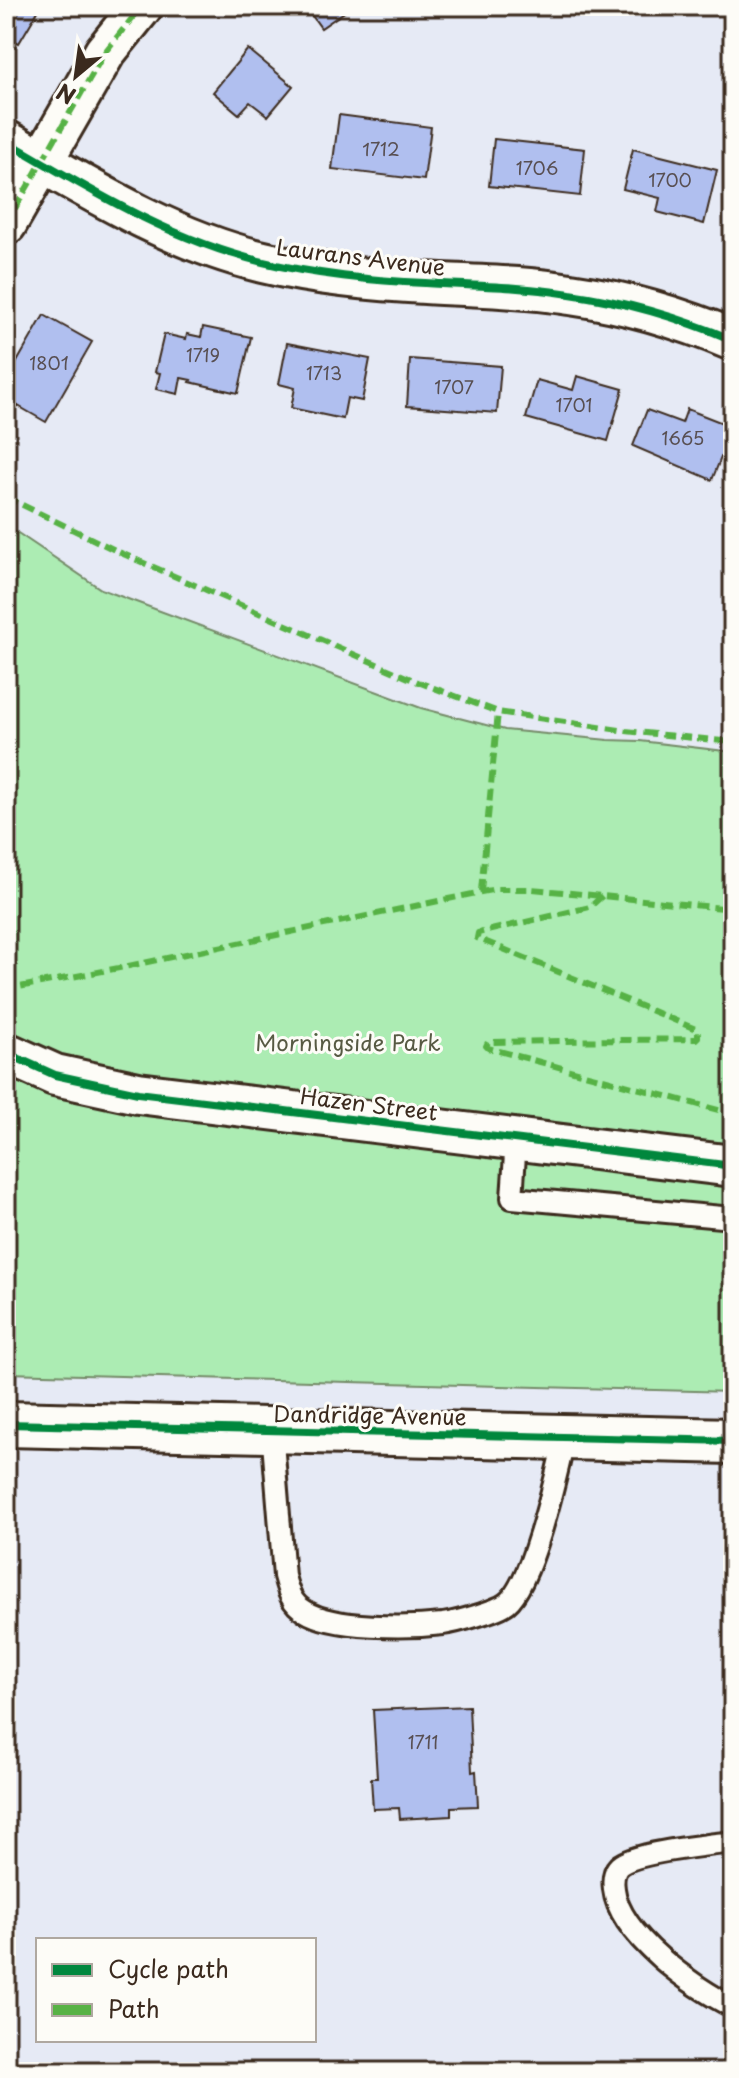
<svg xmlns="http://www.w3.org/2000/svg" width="739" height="2078" viewBox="0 0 739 2078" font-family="'Playpen Sans',sans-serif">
<rect width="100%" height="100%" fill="#e6eaf5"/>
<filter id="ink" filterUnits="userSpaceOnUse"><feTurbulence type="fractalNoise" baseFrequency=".0125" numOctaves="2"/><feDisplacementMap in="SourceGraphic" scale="16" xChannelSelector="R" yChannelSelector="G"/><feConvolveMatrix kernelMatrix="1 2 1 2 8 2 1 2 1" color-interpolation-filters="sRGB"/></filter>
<g filter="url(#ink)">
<path fill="#acecb3" stroke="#748b68" stroke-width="2" d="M6,525L101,589L421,708L505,730L608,740L640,741L733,752V1392L6,1373Z"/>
<g fill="#b0bfef" stroke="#3b2a1e" stroke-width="2">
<path d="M6,6H41L19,43L6,35Z"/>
<path d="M305,6H353L321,28Z"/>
<path d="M248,49L293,86L268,116L250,102L239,114L213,92Z"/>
<path d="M339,115L431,127L424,180L332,169Z"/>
<path d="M494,139L585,149L580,196L489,186Z"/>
<path d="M633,149L717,170L704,224L657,212L660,198L623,189Z"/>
<path d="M44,315L92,342L46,422L6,399V381Z"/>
<path d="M203,327L251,337L238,393L190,382L191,380L181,378L178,394L156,389L160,373L155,372L164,334L186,339L187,334L201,337Z"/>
<path d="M287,343L370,359L362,401L347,398L343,419L291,408L295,388L279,384Z"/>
<path d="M410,359L501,366L497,413L407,406Z"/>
<path d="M577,376L623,389L608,441L526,418L537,380L573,390Z"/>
<path d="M687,409L733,427L712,480L633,446L647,410L682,423Z"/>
<path d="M469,1706L472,1772L476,1771L478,1806L451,1807V1816L400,1819L399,1808L373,1809L371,1778H377L373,1710Z"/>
</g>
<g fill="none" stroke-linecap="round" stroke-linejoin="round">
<defs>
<g id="service">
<path d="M516,1140L512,1198L733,1218"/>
<path d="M272,1430L284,1576C288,1591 291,1603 305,1611C333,1629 409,1628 443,1624C457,1622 497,1611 507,1603C533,1582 557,1472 565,1437"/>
<path d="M733,1842C710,1845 634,1852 619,1866C613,1872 613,1882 614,1889C619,1935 694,1988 733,2007"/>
</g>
<g id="minor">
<path d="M6,141C87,188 170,240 263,262C312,274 374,281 425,283C473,286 522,286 570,294C626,302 681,318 733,340"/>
<path d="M6,224L105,52L142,6"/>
<path d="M6,1053L55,1075L138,1093L733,1166"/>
</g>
<path id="tertiary" d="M6,1424L733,1441"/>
</defs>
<use href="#service" stroke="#3b2a1e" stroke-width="26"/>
<use href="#minor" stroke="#3b2a1e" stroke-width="46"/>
<use href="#tertiary" stroke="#3b2a1e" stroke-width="50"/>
<use href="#service" stroke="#fdfcf7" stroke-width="20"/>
<use href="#minor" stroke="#fdfcf7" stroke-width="40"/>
<use href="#tertiary" stroke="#fdfcf7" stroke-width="44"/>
<g stroke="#57b245" stroke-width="6" stroke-dasharray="12 6" stroke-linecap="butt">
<path d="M6,224L105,52L142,6"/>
<path d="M6,497L121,553L418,682L498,712L626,731L733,742"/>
<path d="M481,891L498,712"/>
<path d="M602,896L590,907L478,933L477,938L698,1030V1037L696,1039L488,1042L486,1046L488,1048L733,1114"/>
<path d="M6,995L14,988L119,968L496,889H532L733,909"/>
</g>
<defs>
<g id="cycleway">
<path d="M6,141C87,188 170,240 263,262C312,274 374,281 425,283C473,286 522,286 570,294C626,302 681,318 733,340"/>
<path d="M6,1053L55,1075L138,1093L733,1166"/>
<path d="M6,1424L733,1441"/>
</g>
</defs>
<use href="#cycleway" stroke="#fdfcf7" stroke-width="13"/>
<use href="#cycleway" stroke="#00873e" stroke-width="8"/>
</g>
</g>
<g text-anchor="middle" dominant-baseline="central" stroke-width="6" stroke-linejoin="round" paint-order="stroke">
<g font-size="18" fill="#584f52">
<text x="381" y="148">1712</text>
<text x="537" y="167">1706</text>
<text x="670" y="179">1700</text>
<text x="203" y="354">1719</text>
<text x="49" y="362">1801</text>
<text x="324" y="372">1713</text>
<text x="454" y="386">1707</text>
<text x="574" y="404">1701</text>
<text x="683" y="437">1665</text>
<text x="423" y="1741">1711</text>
</g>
<g font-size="22" fill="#3b2a1e" stroke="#fdfcf7">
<text transform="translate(361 256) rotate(7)">Laurans Avenue</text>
<text transform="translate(369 1103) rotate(7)">Hazen Street</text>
<text transform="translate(370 1414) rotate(1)">Dandridge Avenue</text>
</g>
<g font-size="22" fill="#575a43" stroke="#fdfcf7">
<text x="348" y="1041">Morningside Park</text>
</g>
</g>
<rect width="739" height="2078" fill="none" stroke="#fdfcf7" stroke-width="32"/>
<rect x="16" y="16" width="707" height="2046" fill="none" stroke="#3b2a1e" stroke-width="3" filter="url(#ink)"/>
<rect x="36" y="1938" width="280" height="104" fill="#fdfcf7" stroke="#afa8a0" stroke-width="2"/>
<rect x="52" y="1964" width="40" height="12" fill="#00873e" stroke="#afa8a0" stroke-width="2"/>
<text x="108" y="1978" font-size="24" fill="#3b2a1e">Cycle path</text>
<rect x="52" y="2004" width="40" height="12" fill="#57b245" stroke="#afa8a0" stroke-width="2"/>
<text x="108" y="2018" font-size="24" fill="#3b2a1e">Path</text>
<g transform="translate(76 76) rotate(209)" stroke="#fdfcf7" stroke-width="6" paint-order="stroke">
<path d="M0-6L14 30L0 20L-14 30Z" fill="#3b2a1e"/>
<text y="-12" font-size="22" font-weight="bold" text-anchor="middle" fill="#3b2a1e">N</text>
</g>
</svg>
